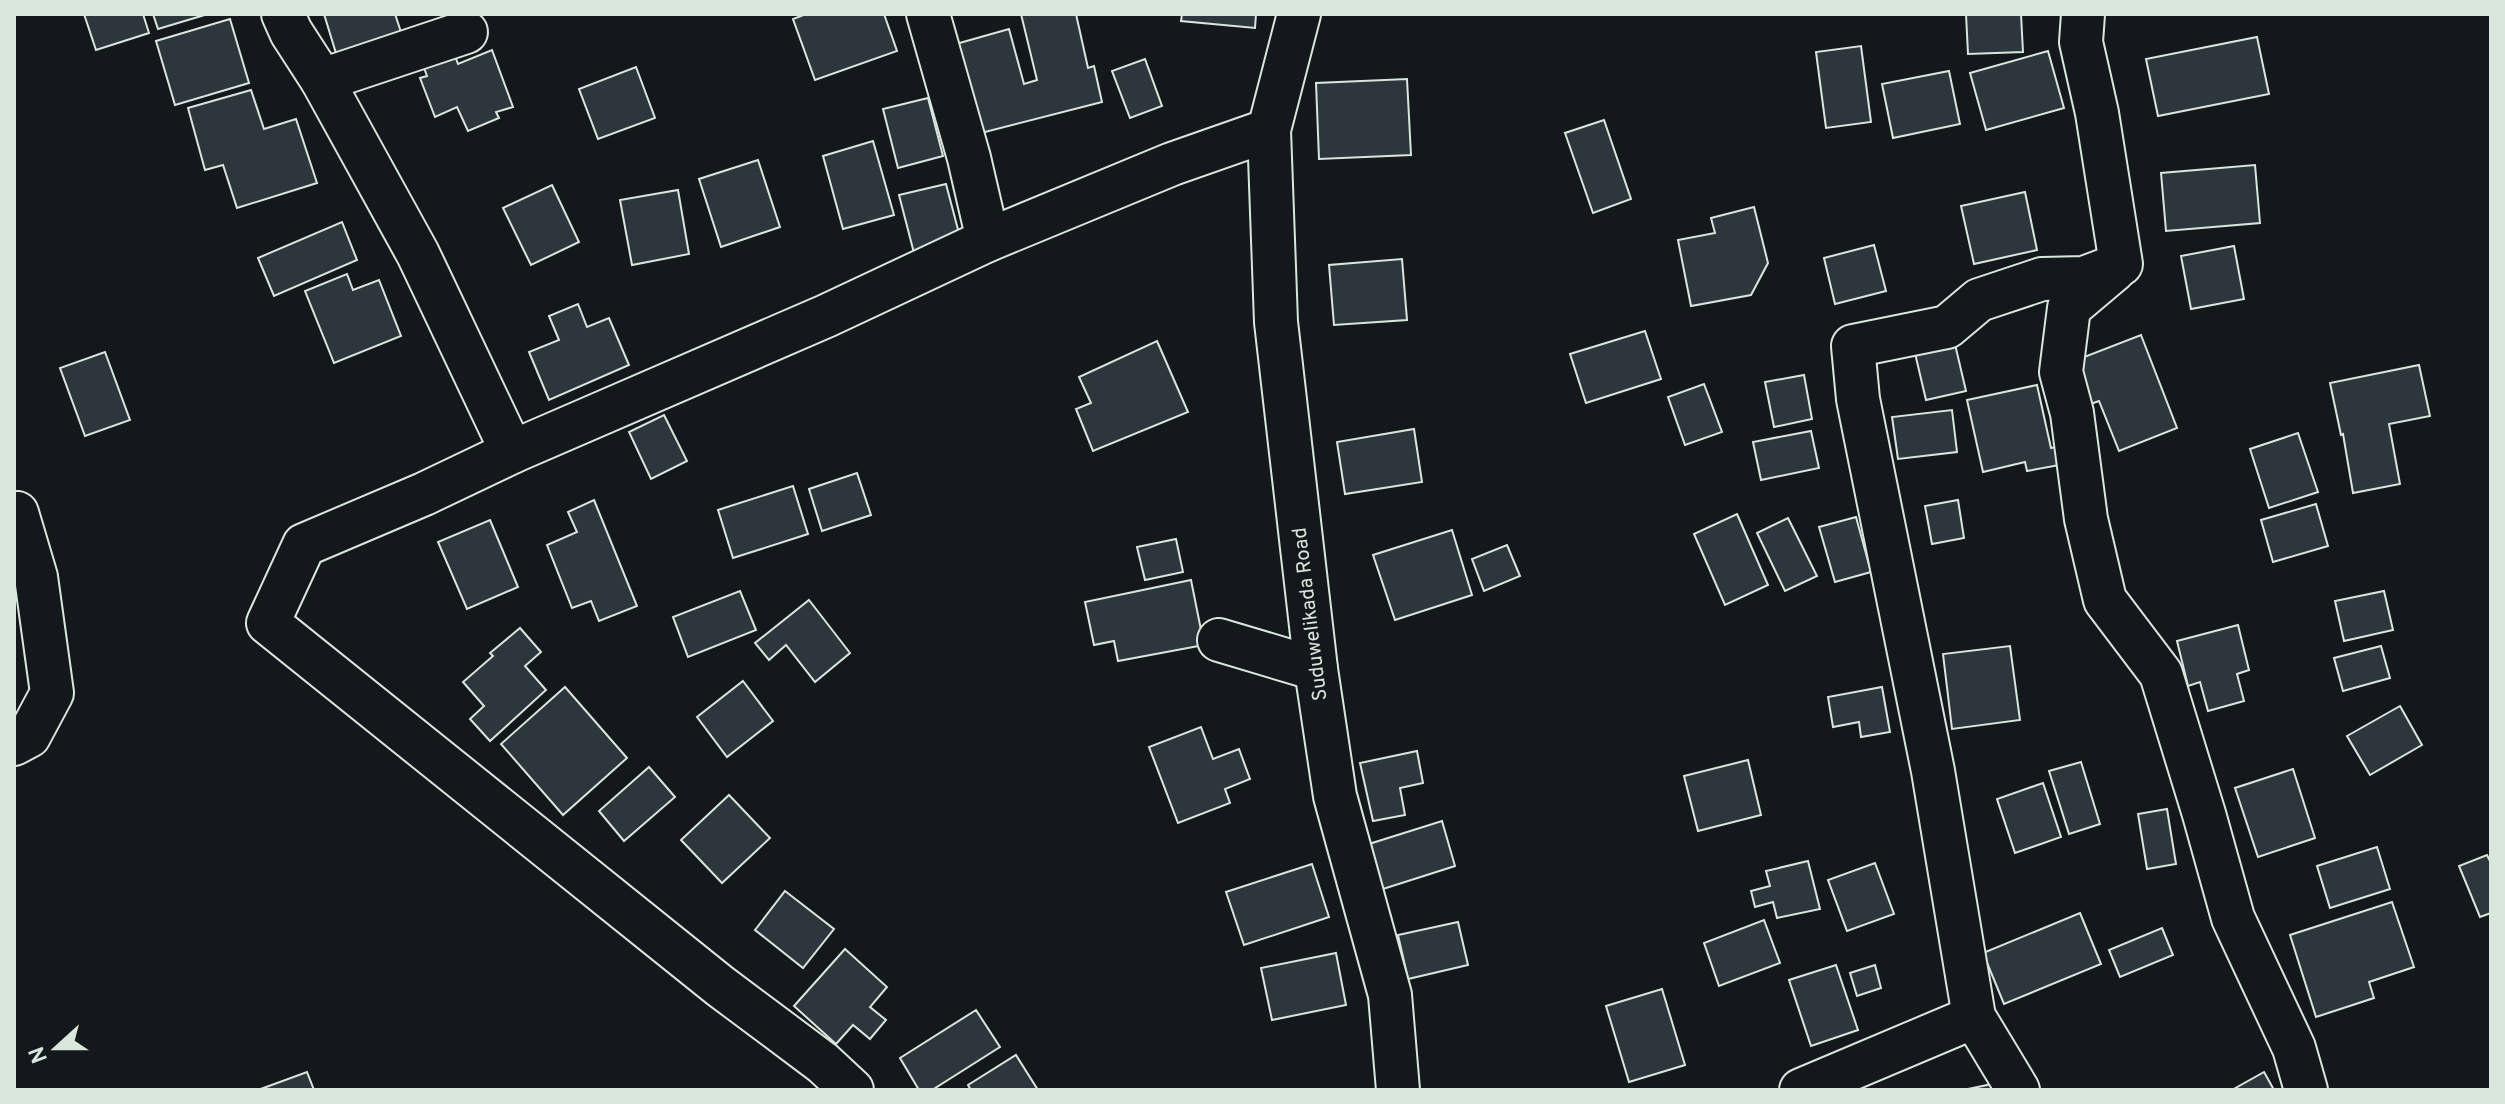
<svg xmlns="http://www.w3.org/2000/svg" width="2505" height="1104" viewBox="0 0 2505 1104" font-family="Overpass,sans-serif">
<rect width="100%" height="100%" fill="#14181c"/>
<g fill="#2c363c" stroke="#d8e6dc" stroke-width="2">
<path d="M84,14H143L149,33L96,50Z"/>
<path d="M153,14H208L158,29Z"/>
<path d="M324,14H395L404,41L339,63Z"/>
<path d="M806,14H884L897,51L815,80L793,19Z"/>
<path d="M1021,14H1076L1088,68L1094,66L1102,102L981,133L956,44L1009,29L1024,84L1037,80Z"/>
<path d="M1182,14H1256L1255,28L1181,21Z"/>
<path d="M1966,14H2021L2023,52L1968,54Z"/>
<path d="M230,19L249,83L175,105L156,41Z"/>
<path d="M2257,37L2269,94L2158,116L2146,59Z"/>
<path d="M1861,46L1871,122L1826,128L1816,52Z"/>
<path d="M492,50L513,107L496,112L499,118L468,131L457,107L435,117L420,78L427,76L423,65L454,53L458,64Z"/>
<path d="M2048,51L2064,108L1986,130L1970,73Z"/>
<path d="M1145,59L1162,106L1130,118L1112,71Z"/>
<path d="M636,67L655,118L598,139L579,89Z"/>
<path d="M1949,71L1960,124L1893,138L1882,84Z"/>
<path d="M1407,79L1411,155L1319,159L1316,83Z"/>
<path d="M251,90L264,129L296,119L317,183L237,208L223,165L205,170L188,108Z"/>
<path d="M928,98L943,156L898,168L883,109Z"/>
<path d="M1604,120L1631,199L1593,213L1565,133Z"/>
<path d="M873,141L894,215L843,229L823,156Z"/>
<path d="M758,160L780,227L721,247L699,179Z"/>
<path d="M2255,165L2260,223L2166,231L2161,173Z"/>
<path d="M946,184L961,241L914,253L899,195Z"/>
<path d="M552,185L579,242L531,265L503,208Z"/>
<path d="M678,190L689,254L632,265L620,200Z"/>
<path d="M2025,192L2037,250L1974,264L1961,206Z"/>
<path d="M1754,207L1768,263L1751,295L1691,306L1678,240L1715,233L1711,218Z"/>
<path d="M342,222L357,260L274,296L258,258Z"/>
<path d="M1874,245L1886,291L1835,304L1824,258Z"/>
<path d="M2234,246L2244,299L2191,309L2181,256Z"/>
<path d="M1402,259L1407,320L1334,325L1329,265Z"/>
<path d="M347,274L353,290L379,280L401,336L334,363L305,291Z"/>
<path d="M578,304L587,327L609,318L629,365L549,400L529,352L559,340L549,316Z"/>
<path d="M1645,331L1661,379L1586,403L1570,354Z"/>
<path d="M2141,335L2177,428L2119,451L2099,401L2082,407L2066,364Z"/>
<path d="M1954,340L1966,391L1926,400L1914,349Z"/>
<path d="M1157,341L1188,412L1093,451L1076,409L1091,403L1079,377Z"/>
<path d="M105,352L130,420L85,436L60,368Z"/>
<path d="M2419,365L2430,416L2389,424L2400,484L2353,493L2343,434L2341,435L2330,383Z"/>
<path d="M1804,375L1812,419L1774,427L1765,382Z"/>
<path d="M1704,384L1722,432L1685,445L1668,397Z"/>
<path d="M2037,385L2051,448L2061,446L2065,464L2027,471L2025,462L1983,472L1967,400Z"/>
<path d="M1952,410L1957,452L1898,459L1892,417Z"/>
<path d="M664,415L687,461L651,479L629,432Z"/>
<path d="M1414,429L1422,482L1345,494L1337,442Z"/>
<path d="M1811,431L1819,468L1761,480L1753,442Z"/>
<path d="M2298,433L2318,492L2269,508L2250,449Z"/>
<path d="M857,473L871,515L822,531L809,489Z"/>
<path d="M793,486L808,534L733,558L718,510Z"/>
<path d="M594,500L637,606L599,621L591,601L572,608L547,545L577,532L568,512Z"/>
<path d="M1958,500L1964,538L1932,544L1925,506Z"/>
<path d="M2316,504L2328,546L2273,562L2261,520Z"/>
<path d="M1737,514L1768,585L1725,605L1694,534Z"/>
<path d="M1856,517L1871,572L1835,582L1819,527Z"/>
<path d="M1788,518L1817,576L1785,591L1757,533Z"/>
<path d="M490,520L518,587L467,609L438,542Z"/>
<path d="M1452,530L1472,595L1395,620L1373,555Z"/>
<path d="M1176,539L1183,572L1145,580L1137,547Z"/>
<path d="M1507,545L1520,576L1484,591L1472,559Z"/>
<path d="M1191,580L1204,645L1118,661L1114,641L1094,645L1085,602Z"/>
<path d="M740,591L756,630L688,657L673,617Z"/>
<path d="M2384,591L2393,630L2344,641L2335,601Z"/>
<path d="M809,600L850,653L815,682L786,645L769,660L755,643Z"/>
<path d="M2238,625L2249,670L2237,674L2244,701L2208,711L2200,682L2188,686L2177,641Z"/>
<path d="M520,628L541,652L525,666L546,690L490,741L470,719L484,706L463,682L493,656L490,653Z"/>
<path d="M2010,646L2020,720L1952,729L1943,654Z"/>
<path d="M2381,646L2390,678L2343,691L2334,658Z"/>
<path d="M743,681L773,721L727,757L697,717Z"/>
<path d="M565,687L627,758L563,815L501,744Z"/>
<path d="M1882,687L1890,732L1861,737L1859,722L1833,727L1828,697Z"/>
<path d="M2400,706L2422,745L2370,775L2347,736Z"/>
<path d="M1201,727L1213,759L1239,749L1250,779L1225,789L1230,803L1178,823L1149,747Z"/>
<path d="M1417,751L1423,783L1400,788L1405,815L1373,821L1360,763Z"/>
<path d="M1748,760L1761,815L1698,831L1684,776Z"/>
<path d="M2081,762L2100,824L2069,834L2049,771Z"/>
<path d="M649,767L675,797L624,841L599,811Z"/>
<path d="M2293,769L2315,838L2258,857L2235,788Z"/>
<path d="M2043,783L2061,837L2015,853L1997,799Z"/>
<path d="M729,795L770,838L722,883L681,840Z"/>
<path d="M2167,809L2176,864L2147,869L2138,814Z"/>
<path d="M1442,821L1455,866L1383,889L1369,844Z"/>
<path d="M2377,847L2390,889L2330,908L2317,866Z"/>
<path d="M2487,855L2491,863V913L2480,917L2459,866Z"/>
<path d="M1808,861L1820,909L1777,918L1773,902L1755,907L1751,891L1770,886L1766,871Z"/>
<path d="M1875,863L1894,914L1847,931L1828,880Z"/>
<path d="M1312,864L1329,917L1244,945L1226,892Z"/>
<path d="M785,891L834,929L803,968L755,930Z"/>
<path d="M2392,902L2414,967L2369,982L2374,998L2316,1017L2290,935Z"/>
<path d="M2080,913L2101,964L2004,1004L1983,953Z"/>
<path d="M1764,920L1780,963L1719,986L1704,943Z"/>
<path d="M1458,922L1468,965L1408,979L1398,935Z"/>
<path d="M2162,928L2173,955L2120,977L2109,950Z"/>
<path d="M845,949L887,987L870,1007L886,1020L870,1039L853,1025L836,1044L794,1006Z"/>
<path d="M1336,953L1346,1005L1272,1020L1261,968Z"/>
<path d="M1836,965L1858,1030L1811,1046L1789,980Z"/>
<path d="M1875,965L1881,988L1857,996L1850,973Z"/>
<path d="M1662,989L1685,1065L1629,1082L1606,1006Z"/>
<path d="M976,1010L1000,1047L932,1090H919L900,1058Z"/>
<path d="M1016,1055L1038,1090H971L968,1085Z"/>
<path d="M307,1072L314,1090H258Z"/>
<path d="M2264,1072L2274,1090H2232Z"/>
<path d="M1997,1083L1998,1090H1963Z"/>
</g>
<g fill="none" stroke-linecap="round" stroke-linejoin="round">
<defs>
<g id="minor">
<path d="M283,14L291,32L322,80L418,254L512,452L826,316L988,240L1172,164L1269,130"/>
<path d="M928,14L969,158L988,240"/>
<path d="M1299,14L1269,130L1276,322L1316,669L1335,796L1390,995L1398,1090"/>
<path d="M322,80L466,32"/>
<path d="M2114,270L2069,308L2061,372L2072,413L2086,519L2105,600L2161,674L2204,814L2233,918L2294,1048L2306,1090"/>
<path d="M512,452L424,494L304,545L268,623L720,986L823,1063L852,1090"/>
<path d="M1219,640L1316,669"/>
<path d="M14,744L29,736L52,693L36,577L17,513"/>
<path d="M1801,1090L1974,1017"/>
<path d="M2018,1090L1974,1017L1933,771L1858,399L1853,346L1947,327L1979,300L2042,279L2084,278L2121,264L2097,113L2081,42L2083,14"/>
</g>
</defs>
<use href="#minor" stroke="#d8e6dc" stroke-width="46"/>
<use href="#minor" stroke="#14181c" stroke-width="42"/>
</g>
<g text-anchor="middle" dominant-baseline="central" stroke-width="6" stroke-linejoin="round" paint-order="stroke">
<g font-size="20" fill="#d8e6dc" stroke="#14181c">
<text transform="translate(1311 614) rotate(-97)">Suduwelikada Road</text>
</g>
</g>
<rect width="2505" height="1104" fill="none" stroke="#d8e6dc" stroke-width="32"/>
<g transform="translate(56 1048) rotate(249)" stroke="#14181c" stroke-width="6" paint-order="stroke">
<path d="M0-6L14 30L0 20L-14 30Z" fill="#d8e6dc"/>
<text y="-12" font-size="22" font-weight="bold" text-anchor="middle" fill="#d8e6dc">N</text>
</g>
</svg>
